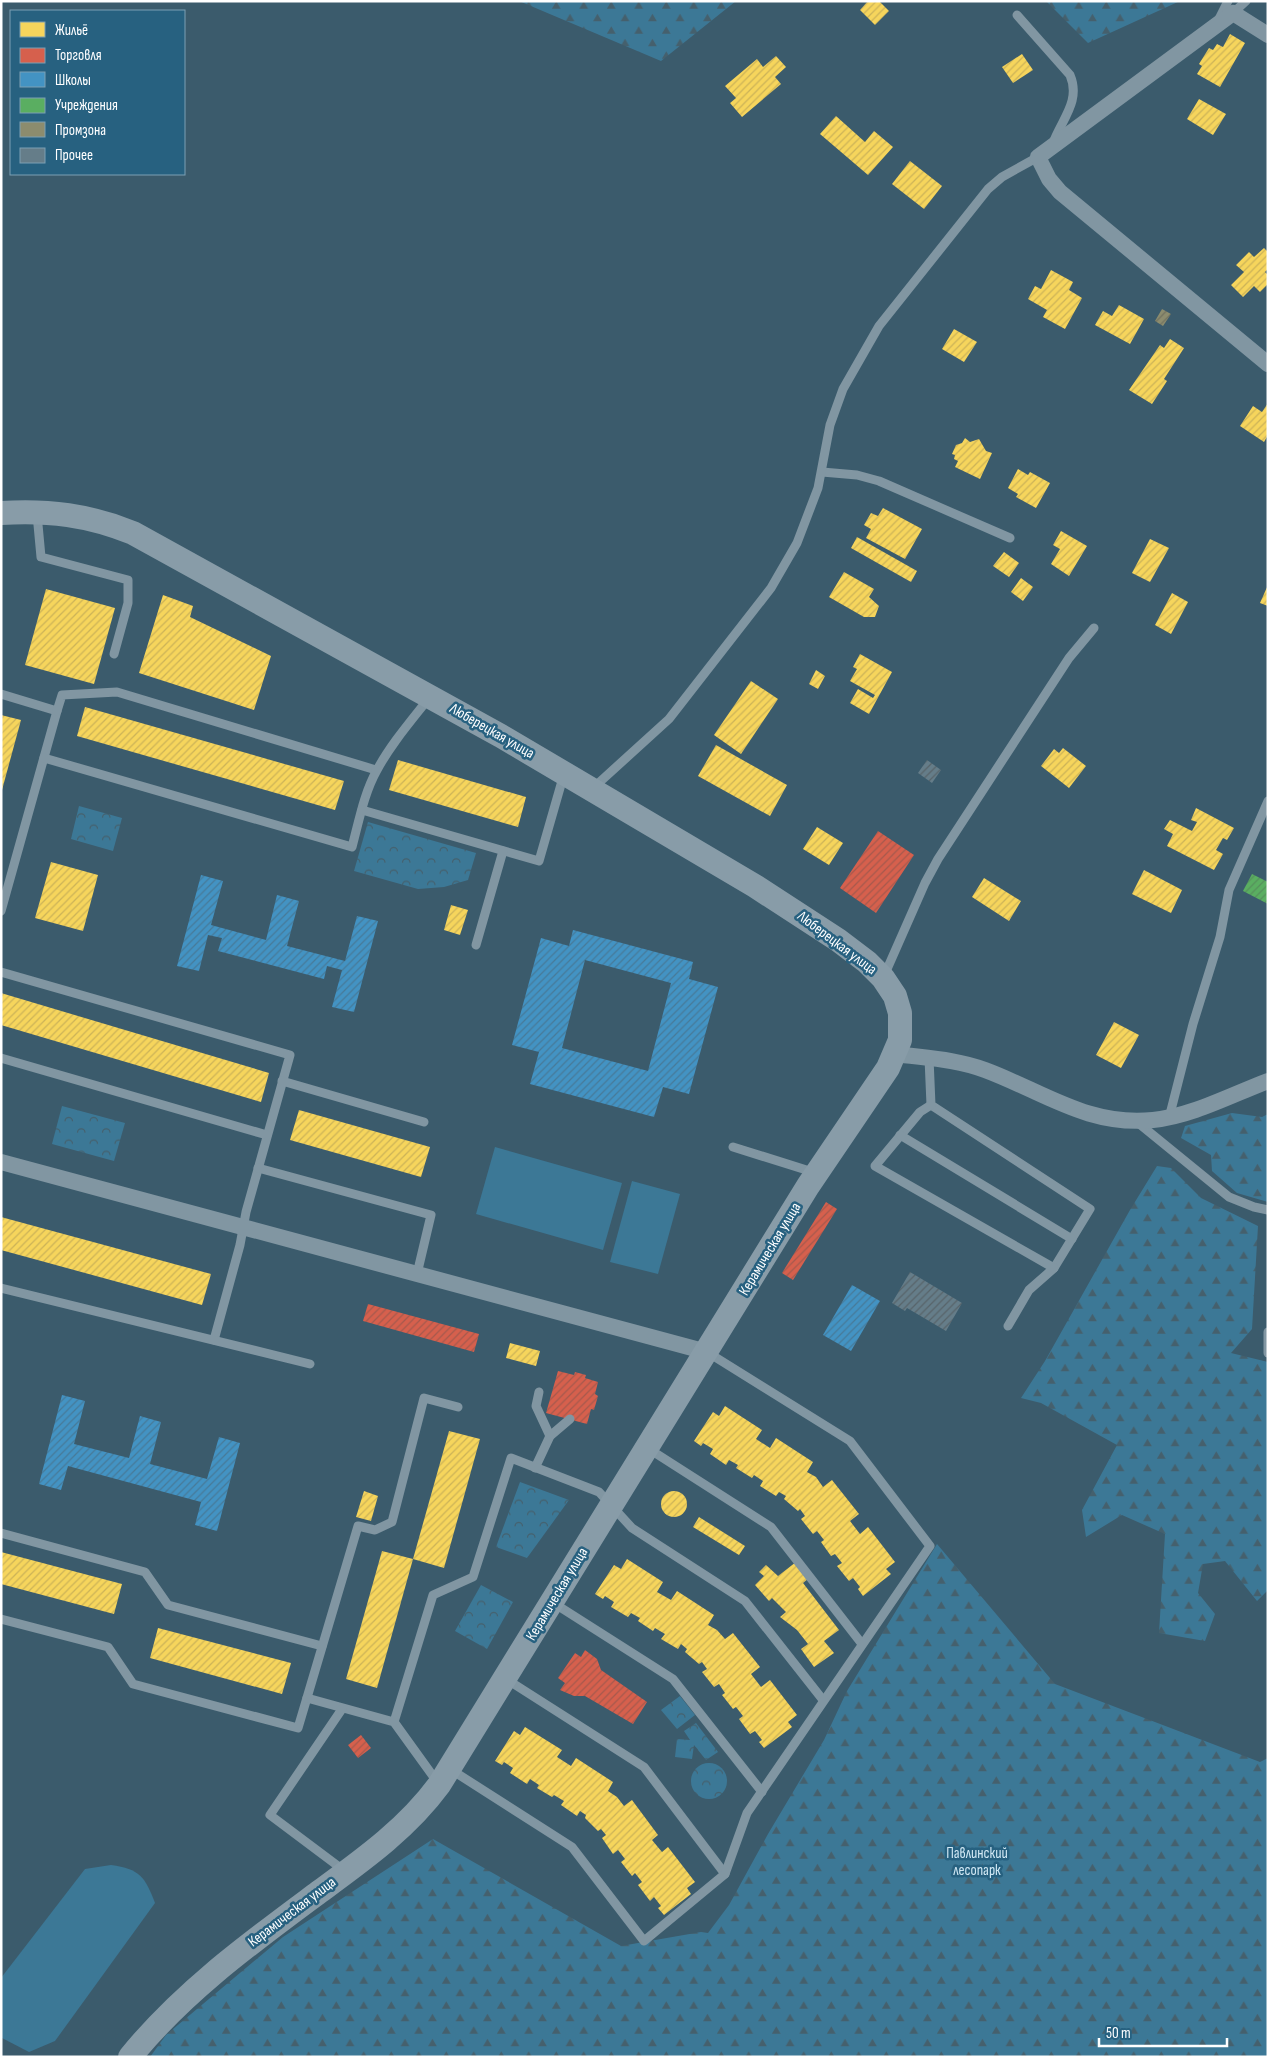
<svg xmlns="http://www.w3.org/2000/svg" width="1269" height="2058" viewBox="0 0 1269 2058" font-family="'Sofia Sans Condensed',sans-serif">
<defs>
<pattern id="forest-firs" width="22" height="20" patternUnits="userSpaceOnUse" patternTransform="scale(1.25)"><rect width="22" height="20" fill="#3c7896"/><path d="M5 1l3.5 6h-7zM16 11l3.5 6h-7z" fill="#45606d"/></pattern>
<pattern id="park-crowns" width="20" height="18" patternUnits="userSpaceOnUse" patternTransform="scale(1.25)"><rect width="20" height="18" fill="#3c7896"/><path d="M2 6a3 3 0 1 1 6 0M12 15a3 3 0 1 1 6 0" fill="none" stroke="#45606d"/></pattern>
<pattern id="homes-hatch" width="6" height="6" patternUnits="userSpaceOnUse" patternTransform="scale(1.25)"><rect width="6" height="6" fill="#f6d55c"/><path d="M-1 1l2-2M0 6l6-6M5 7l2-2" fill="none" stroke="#ccb358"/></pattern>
<pattern id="shops-hatch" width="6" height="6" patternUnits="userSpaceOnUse" patternTransform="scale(1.25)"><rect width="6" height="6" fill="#d6604d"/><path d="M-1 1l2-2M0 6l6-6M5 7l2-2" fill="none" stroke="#a6594d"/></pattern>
<pattern id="schools-hatch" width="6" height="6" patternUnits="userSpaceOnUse" patternTransform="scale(1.25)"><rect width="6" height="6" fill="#4393c3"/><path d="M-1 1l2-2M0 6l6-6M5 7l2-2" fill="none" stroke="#467a99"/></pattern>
<pattern id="public-hatch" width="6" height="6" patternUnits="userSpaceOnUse" patternTransform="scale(1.25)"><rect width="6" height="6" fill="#5aae61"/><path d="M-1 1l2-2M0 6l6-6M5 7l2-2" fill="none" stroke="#56915b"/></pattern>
<pattern id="industry-hatch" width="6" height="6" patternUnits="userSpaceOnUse" patternTransform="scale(1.25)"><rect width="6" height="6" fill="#8c8c6e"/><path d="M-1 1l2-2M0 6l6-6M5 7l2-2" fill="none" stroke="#727260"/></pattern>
<pattern id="building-hatch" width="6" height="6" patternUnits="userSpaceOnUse" patternTransform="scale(1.25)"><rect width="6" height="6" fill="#657d89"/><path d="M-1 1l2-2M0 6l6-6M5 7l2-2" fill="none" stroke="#58646a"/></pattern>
</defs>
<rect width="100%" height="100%" fill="#3b5b6c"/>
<g fill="url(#forest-firs)">
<path d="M519,1H736L661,61Z"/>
<path d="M1046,1H1180L1088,43Z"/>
<path d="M1232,1113L1262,1117L1268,1114V1202L1237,1193L1212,1171L1211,1155L1181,1138L1185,1126Z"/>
<path d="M1157,1166L1171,1168L1201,1198L1258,1226L1252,1329L1231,1353L1268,1362V1590L1257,1601L1225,1561L1203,1564L1198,1593L1215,1614L1205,1641L1159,1633L1165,1534L1122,1515L1086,1537L1082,1510L1117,1445L1041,1403L1021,1398L1045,1361L1130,1210Z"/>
<path d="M937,1544L1055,1684L1260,1762L1268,1758V2057H150L166,2035L283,1937L433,1839L621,1946L701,1932L708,1933L729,1905L768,1834L824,1740L847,1691Z"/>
</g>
<g fill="url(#park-crowns)">
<path d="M79,806L122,818L113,851L71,839Z"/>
<path d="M368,822L476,853L468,880L444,887L418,889L354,871Z"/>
<path d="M62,1106L125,1123L114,1161L52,1144Z"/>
<path d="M520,1482L569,1500L527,1558L496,1547Z"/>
<path d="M481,1585L513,1602L487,1649L455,1631Z"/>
<path d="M680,1696L695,1715L677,1729L661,1710Z"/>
<path d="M696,1723L718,1752L706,1760L694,1745L692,1759L675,1757L677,1739L690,1740L684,1731Z"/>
<circle cx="709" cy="1781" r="18"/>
</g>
<g fill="#3c7896">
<path d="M495,1147L622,1183L603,1250L476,1214Z"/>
<path d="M632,1181L680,1194L658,1274L610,1262Z"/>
<path d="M111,1865C140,1869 145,1877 155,1903L55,2041L29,2052L2,2038L1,1978L85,1869Z"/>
</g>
<g fill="url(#homes-hatch)">
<path d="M868,1H879L889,11L875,25L860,10Z"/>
<path d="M1230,34L1245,43L1220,87L1197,74L1202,66L1199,64L1209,48L1213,50L1217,44L1223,47Z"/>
<path d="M1022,54L1033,70L1013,83L1002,67Z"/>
<path d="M776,56L786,67L775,77L781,84L742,117L730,103L736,98L725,86L757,59L763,67Z"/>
<path d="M1199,99L1226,114L1213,135L1187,119Z"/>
<path d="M836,116L865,142L874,131L893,147L868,175L820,134Z"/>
<path d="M910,161L942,186L924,209L892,184Z"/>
<path d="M1264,248L1268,252V269L1265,272L1268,275V284L1260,292L1254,286L1243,297L1231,285L1244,272L1236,265L1249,252L1254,257Z"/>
<path d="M1051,270L1073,282L1069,290L1082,298L1065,329L1043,317L1047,310L1028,299L1035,286L1041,289Z"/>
<path d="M1119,305L1144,319L1130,344L1095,325L1103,311L1112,316Z"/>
<path d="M954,329L977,342L964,362L942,349Z"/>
<path d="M1170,339L1184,348L1164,379L1167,381L1152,404L1129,390L1160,345L1164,348Z"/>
<path d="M1268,403V435L1264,442L1240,426L1253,406L1262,412Z"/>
<path d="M965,438L970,442L979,439L986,451L992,453L980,479L955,467L958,461L954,459L955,455L952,454L956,445L962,443Z"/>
<path d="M1018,469L1028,475L1030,472L1050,483L1036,508L1016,497L1018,494L1008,488Z"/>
<path d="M883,508L922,529L905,559L866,538L871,529L864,525L871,513L878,516Z"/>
<path d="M1061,531L1087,546L1069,576L1051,564L1060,549L1053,545Z"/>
<path d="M857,537L917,571L911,582L851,548Z"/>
<path d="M1150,539L1169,548L1150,582L1132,573Z"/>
<path d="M1004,552L1019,563L1009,577L993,566Z"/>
<path d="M844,572L874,589L869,597L879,606L875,617H864L829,597Z"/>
<path d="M1021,578L1033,587L1023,601L1011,592Z"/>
<path d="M1268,585V606L1260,603Z"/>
<path d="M46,589L115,608L94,684L25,665Z"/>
<path d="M1172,593L1188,602L1171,634L1155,625Z"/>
<path d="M163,595L193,606L190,617L271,656L254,710L139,673Z"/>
<path d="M860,654L892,672L869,714L850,703L858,689L873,698L875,695L850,681L857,669L853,667Z"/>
<path d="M816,670L825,676L818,689L809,684Z"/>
<path d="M751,681L778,699L741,754L714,735Z"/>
<path d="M85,707L344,781L335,810L77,736Z"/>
<path d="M1,715L21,720L2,790H1Z"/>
<path d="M716,745L787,785L770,816L698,776Z"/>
<path d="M1063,748L1086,766L1069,788L1041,766L1054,749L1059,753Z"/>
<path d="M398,760L526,797L518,827L389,790Z"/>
<path d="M1196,808L1234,828L1227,840L1223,838L1216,850L1223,854L1214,870L1167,846L1173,834L1164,829L1170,820L1192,831L1197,822L1191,820Z"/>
<path d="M817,827L843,843L829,865L803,849Z"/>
<path d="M51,862L98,875L83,931L35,918Z"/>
<path d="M1144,870L1182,890L1171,913L1132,894Z"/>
<path d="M984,878L1021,901L1009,921L972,897Z"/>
<path d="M451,905L468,910L460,935L444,930Z"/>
<path d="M1,993L269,1073L261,1102L1,1025Z"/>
<path d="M1114,1022L1139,1035L1121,1068L1096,1055Z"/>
<path d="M299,1110L430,1147L421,1177L290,1140Z"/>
<path d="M1,1217L211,1274L202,1305L1,1250Z"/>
<path d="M510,1343L540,1351L536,1366L506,1358Z"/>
<path d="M725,1406L762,1430L756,1439L770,1448L776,1438L813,1462L807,1472L816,1477L823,1487L832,1480L859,1514L850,1521L860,1534L868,1527L895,1562L886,1569L891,1574L863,1596L858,1589L860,1587L853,1578L849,1581L837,1566L842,1563L835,1554L831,1556L821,1542L824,1540L817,1531L813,1534L801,1519L805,1516L800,1509L798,1511L784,1499L786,1496L779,1492L776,1496L760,1486L763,1481L754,1475L752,1478L736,1468L738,1465L729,1460L726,1465L710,1454L713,1449L703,1443L701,1446L694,1441L713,1412L719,1416Z"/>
<path d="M449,1431L480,1439L444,1568L413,1559Z"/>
<circle cx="674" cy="1504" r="13"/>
<path d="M364,1491L378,1496L371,1521L356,1517Z"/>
<path d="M699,1517L745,1546L739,1555L693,1527Z"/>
<path d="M382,1551L413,1559L377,1688L346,1679Z"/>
<path d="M1,1552L122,1584L114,1614L1,1584Z"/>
<path d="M627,1559L663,1582L657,1592L671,1600L677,1591L714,1615L708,1625L717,1630L725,1639L733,1633L760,1667L751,1674L761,1687L770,1680L797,1715L788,1722L792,1727L764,1748L759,1742L762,1740L755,1731L750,1734L739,1719L743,1716L736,1707L733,1709L722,1695L725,1693L719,1684L714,1687L702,1672L707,1669L702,1662L699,1664L685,1652L687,1649L681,1644L678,1649L661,1639L665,1634L655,1628L653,1631L638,1621L640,1618L631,1613L628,1617L611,1607L614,1602L605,1596L603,1599L595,1594L614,1565L621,1569Z"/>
<path d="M796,1562L809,1578L803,1583L839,1630L824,1641L834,1653L814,1667L801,1649L808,1644L797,1630L780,1617L786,1612L772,1598L769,1601L755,1585L764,1576L759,1572L766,1565L778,1576Z"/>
<path d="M158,1628L291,1663L282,1694L150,1658Z"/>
<path d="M525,1727L562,1750L557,1757L571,1766L576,1758L613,1782L608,1791L617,1797L624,1806L632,1800L658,1835L652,1840L662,1852L668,1847L695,1882L687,1888L691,1894L664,1915L658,1908L661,1906L654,1897L650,1901L638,1885L642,1882L635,1873L632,1876L621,1862L625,1859L618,1850L613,1854L602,1838L606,1835L601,1829L598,1831L585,1818L586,1815L580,1811L577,1816L561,1805L564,1801L554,1795L552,1797L537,1788L539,1785L530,1779L527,1784L510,1773L513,1768L504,1762L502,1765L495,1761L514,1731L520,1735Z"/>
</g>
<g fill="url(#shops-hatch)">
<path d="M878,831L914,855L876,913L840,888Z"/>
<path d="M826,1202L837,1209L793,1280L782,1273Z"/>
<path d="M368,1304L479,1334L474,1352L363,1321Z"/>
<path d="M558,1371L574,1375L575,1372L586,1375L585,1378L598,1382L595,1394L598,1396L594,1410L591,1409L587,1424L546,1413Z"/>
<path d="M585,1650L597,1659L601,1670L647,1702L633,1724L585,1696H574L560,1690L565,1683L558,1678L575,1653L581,1657Z"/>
<path d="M361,1735L371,1748L358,1758L348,1745Z"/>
</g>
<g fill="url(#schools-hatch)" fill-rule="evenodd">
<path d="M201,875L223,881L211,925L266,940L277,895L299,901L287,946L345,961L357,916L378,921L354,1012L332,1007L342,970L327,966L324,979L218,951L222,938L208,935L199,971L177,966Z"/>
<path d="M573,930L693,962L689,979L718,987L689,1094L663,1087L654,1117L530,1084L539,1052L512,1045L541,938L569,946ZM585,960L671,983L648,1071L562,1048Z"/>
<path d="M852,1285L880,1301L851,1351L823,1335Z"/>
<path d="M62,1395L85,1401L74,1444L129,1458L140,1416L161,1422L150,1464L207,1479L219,1437L240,1443L217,1531L195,1525L201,1502L68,1466L61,1490L39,1484Z"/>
</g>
<path fill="url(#public-hatch)" d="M1252,874L1268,882V904L1243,891Z"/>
<path fill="url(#industry-hatch)" d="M1162,309L1171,314L1163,326L1155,321Z"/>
<g fill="url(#building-hatch)">
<path d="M927,760L941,770L932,783L918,773Z"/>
<path d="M910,1272L962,1303L946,1331L907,1308L905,1311L892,1303Z"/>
</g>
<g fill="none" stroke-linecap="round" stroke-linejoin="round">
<g stroke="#8196a2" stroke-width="9">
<path d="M1233,13L1246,1"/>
<path d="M1017,15L1070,75C1081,101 1062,119 1053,143"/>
<path d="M1219,19L1228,1"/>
<path d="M822,472L857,475L879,481L1010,538"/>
<path d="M37,514L41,557L128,580V603L114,654"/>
<path d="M1,694L57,711L1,911"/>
<path d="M57,711L62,695L117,692L376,770"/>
<path d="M44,758L352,847C359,821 364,793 377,770C391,744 411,721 429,698"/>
<path d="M592,789L669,719L771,588L797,543L818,488L830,425L843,389L879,326L988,189L1002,177L1038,157"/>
<path d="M362,810L539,861L564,774"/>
<path d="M476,945L503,851"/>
<path d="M1,972L290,1055L246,1212L240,1245L214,1340"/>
<path d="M884,976L925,883L938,859L1069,658L1094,628"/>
<path d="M1,1058L267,1135"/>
<path d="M929,1058L931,1105L1090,1209L1054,1268L1029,1290L1008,1326"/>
<path d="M282,1081L424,1122"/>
<path d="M931,1105L920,1112L875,1166L1054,1268"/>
<path d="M1169,1118L1193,1024L1220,937L1229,890L1268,801"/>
<path d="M1137,1122L1229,1197L1254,1207L1268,1210"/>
<path d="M900,1135L1072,1239"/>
<path d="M733,1147L816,1173"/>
<path d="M258,1168L431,1215L417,1274"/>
<path d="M1,1288L310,1364"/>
<path d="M1268,1332V1353"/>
<path d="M539,1392L536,1406L550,1436"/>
<path d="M649,1449L771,1527L862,1644"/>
<path d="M535,1468L550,1436L570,1419"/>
<path d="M1,1533L145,1572L168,1605L322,1646"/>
<path d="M552,1602L673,1679L762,1792"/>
<path d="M1,1619L108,1647L133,1684L298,1728L358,1526L375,1530L392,1522L424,1398L458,1407"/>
<path d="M506,1679L644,1767L725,1874"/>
<path d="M307,1698L394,1722L438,1783"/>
<path d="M342,1709L270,1815L346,1872"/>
<path d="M394,1722L433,1595L473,1577L511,1458L599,1492L632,1528L745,1601L823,1700"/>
<path d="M450,1769L572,1847L644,1941L725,1874L747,1813L930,1546L850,1441L707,1352"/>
</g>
<g stroke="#8196a2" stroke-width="16">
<path d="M1268,35L1233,13L1038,157L1049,179L1060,192L1268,364"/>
<path d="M896,1054C925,1058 956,1059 985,1070C1042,1091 1088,1127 1153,1120C1192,1116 1231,1095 1268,1081"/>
<path d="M1,1162L707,1352"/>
</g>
<path stroke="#889ca8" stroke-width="24" d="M1,513C48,510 89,515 133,533L501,736L755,886L838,940L867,962L883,978L895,996L900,1013V1040L888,1068L808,1186L439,1785C406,1830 360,1862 315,1895C249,1944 183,1992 130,2057"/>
</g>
<g text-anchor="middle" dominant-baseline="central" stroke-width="5" stroke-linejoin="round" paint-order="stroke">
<g font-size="15" fill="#fff" stroke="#276180">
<text transform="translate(492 731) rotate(30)">Люберецкая улица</text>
<text transform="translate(837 943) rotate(37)">Люберецкая улица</text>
<text transform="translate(770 1249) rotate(-59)">Керамическая улица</text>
<text transform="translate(557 1594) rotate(-59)">Керамическая улица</text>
<text transform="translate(292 1912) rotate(-37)">Керамическая улица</text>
</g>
<g font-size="15" fill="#d2e9f5" stroke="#276180">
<text x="977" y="1853">Павлинский<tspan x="977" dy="17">лесопарк</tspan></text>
</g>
</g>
<rect width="1269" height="2058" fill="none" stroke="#ffffff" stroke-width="5"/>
<rect x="10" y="10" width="175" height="165" fill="#276180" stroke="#7da0b3"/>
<rect x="20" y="22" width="25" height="15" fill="#f6d55c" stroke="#7da0b3"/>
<text x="55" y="35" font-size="15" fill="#ffffff">Жильё</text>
<rect x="20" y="48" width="25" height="15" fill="#d6604d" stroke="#7da0b3"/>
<text x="55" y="60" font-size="15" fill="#ffffff">Торговля</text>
<rect x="20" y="72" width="25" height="15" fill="#4393c3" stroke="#7da0b3"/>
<text x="55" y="85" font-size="15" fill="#ffffff">Школы</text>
<rect x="20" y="98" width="25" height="15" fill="#5aae61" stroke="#7da0b3"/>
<text x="55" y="110" font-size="15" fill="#ffffff">Учреждения</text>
<rect x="20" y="122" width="25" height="15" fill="#8c8c6e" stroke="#7da0b3"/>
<text x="55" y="135" font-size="15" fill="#ffffff">Промзона</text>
<rect x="20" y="148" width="25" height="15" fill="#657d89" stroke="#7da0b3"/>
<text x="55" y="160" font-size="15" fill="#ffffff">Прочее</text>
<path d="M1099 2038v8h128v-8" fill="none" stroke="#ffffff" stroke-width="2.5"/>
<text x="1106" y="2038" font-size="15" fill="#ffffff" stroke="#276180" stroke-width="4" paint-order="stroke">50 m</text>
</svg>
